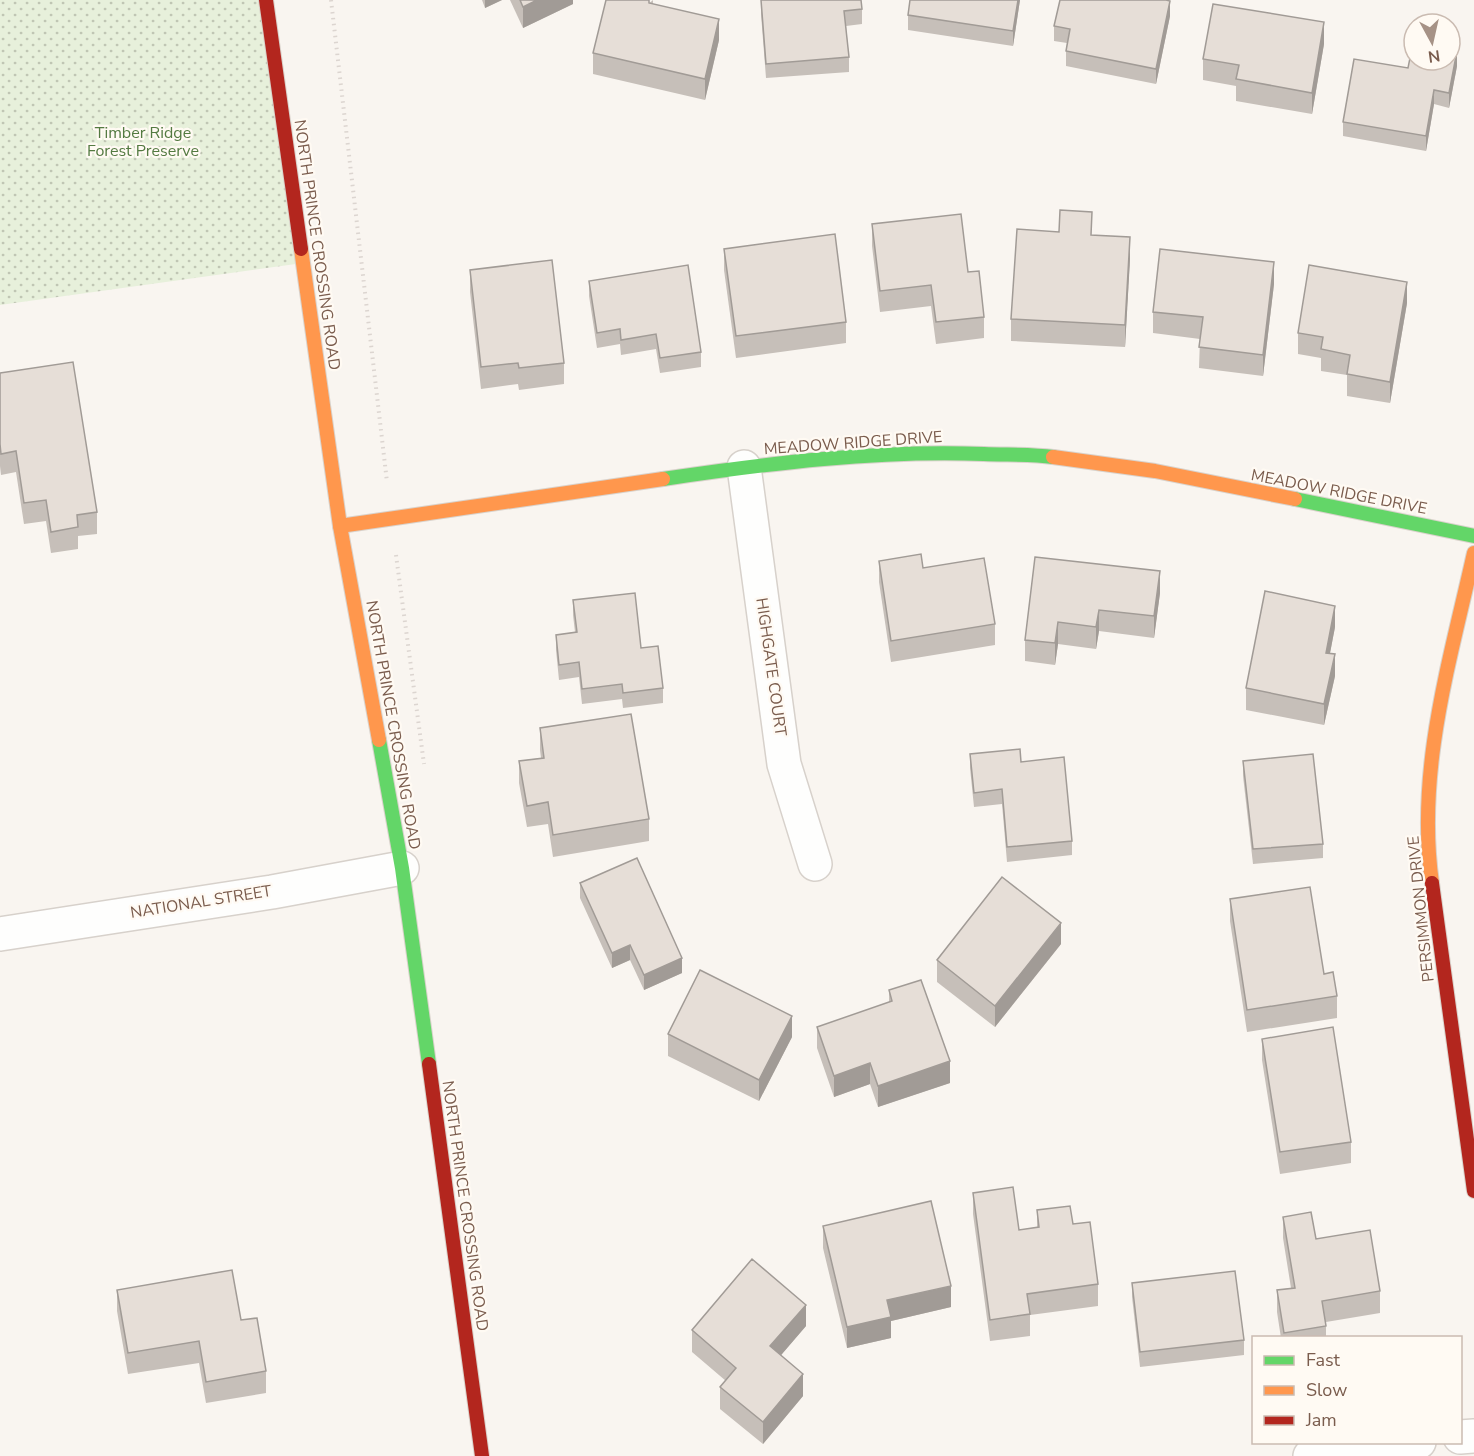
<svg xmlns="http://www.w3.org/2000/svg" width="1474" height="1456" viewBox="0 0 1474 1456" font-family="'Nunito Sans',sans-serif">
<defs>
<pattern id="park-dots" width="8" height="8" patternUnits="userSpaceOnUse" patternTransform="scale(1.5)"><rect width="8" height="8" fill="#e7f0db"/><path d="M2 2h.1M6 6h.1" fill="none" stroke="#c0c6b4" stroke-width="1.8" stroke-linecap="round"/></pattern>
</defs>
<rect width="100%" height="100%" fill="#f9f5f0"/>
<path fill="url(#park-dots)" d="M0,0H267L303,263L0,305Z"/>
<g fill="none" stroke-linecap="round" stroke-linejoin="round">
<defs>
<g id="street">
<path d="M744,467L784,764L815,864"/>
<path d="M0,934L272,892L402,868"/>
<path d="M1460,1437L1474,1436"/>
<path d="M1310,1456L1419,1442"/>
</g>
<g id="fast">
<path d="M663,479C770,463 877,450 984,454C1007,455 1031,454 1053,457"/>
<path d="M1295,499L1474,536"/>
<path d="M379,740L402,868L429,1064"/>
</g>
<g id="slow">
<path d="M301,249L340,526L379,740"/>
<path d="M1053,457L1155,471L1295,499"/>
<path d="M340,526L663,479"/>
<path d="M1432,883C1416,771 1450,661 1474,553"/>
</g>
<g id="jam">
<path d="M266,0L301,249"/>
<path d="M1432,883L1474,1191"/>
<path d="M429,1064L482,1456"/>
</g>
</defs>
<use href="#street" stroke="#d7d1cb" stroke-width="36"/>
<use href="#fast" stroke="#d9d2cb" stroke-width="16"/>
<use href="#slow" stroke="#d9d2cb" stroke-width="16"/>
<use href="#jam" stroke="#d9d2cb" stroke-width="16"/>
<g stroke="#dcd5d0" stroke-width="4" stroke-dasharray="1.5 4.5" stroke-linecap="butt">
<path d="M331,0L387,482"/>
<path d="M396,555L424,764"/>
</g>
<use href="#street" stroke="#fefefd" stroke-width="33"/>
<use href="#fast" stroke="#63d668" stroke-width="14"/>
<use href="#slow" stroke="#ff974d" stroke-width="14"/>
<use href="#jam" stroke="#b3261e" stroke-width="14"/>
</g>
<g fill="#c6bfb9">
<path d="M482,0H502L485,8Z"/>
<path d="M510,0H573V4L523,28Z"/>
<path d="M653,0V4L719,40L705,100L593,74V53Z"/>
<path d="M761,0L862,9V24L846,26L849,57V72L766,78L761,14Z"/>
<path d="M1020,0L1013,46L908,30V15Z"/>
<path d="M1170,16L1156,84L1066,66V51L1067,43L1054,41V26Z"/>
<path d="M1324,44L1312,114L1236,101V86L1203,80V59Z"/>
<path d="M1457,66L1449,108L1434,104L1426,151L1343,136V122L1408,68Z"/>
<path d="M872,224L968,272L984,317V338L936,344L931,306L880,312L872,246Z"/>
<path d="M1092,235L1130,259L1125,347L1011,341V319Z"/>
<path d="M724,249L846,322V343L736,358L724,270Z"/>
<path d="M470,270L564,363V384L519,390L518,384L481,389L470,292Z"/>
<path d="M589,281L701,352V367L660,373L656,349L621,355L620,344L597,348L589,296Z"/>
<path d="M1274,284L1263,376L1199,368L1200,339L1153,333V312Z"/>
<path d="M1407,303L1390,403L1347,396V375L1321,371V358L1298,354V333Z"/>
<path d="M0,373L97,512V534L78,536V549L51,553L46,521L24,524L16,472L1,475L0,466Z"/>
<path d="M1035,557L1160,593L1154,638L1099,631L1096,649L1058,644L1055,665L1025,661V640Z"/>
<path d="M879,561L923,568L995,624V645L891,662L879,582Z"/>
<path d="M573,600L641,648L663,688V703L623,708L622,699L582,704L579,677L559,680L556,650V635L575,632L573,615Z"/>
<path d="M1335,627L1330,653L1335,676L1324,725L1246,710V688Z"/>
<path d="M540,728L649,819V841L553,857L548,824L527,827L519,783V761L541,758L540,750Z"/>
<path d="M970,754L1021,762L1072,841V855L1007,862L1002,804L974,807L970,768Z"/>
<path d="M1243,761L1323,844V858L1253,864L1243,776Z"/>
<path d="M580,883L682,973L644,990L630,960L612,968L580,898Z"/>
<path d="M1230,899L1324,974L1337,996V1018L1247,1032L1230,921Z"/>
<path d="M1061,944L995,1027L937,982V960Z"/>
<path d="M889,990L950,1083L878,1107L870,1084L834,1097L817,1048V1027L889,1003Z"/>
<path d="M668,1034L792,1037L759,1101L668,1056Z"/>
<path d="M1262,1039L1351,1142V1163L1280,1174L1262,1060Z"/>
<path d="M973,1193L1019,1230L1037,1227V1210L1073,1224L1098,1284V1306L1030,1315V1336L990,1341L973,1214Z"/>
<path d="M1283,1217L1316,1239L1380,1291V1313L1326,1322V1338H1281L1277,1312V1290L1291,1288L1283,1238Z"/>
<path d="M823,1226L951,1307L891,1321V1338L847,1348L823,1248Z"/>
<path d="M1132,1283L1244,1340V1355L1140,1367L1132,1297Z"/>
<path d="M117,1290L241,1320L266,1371V1393L206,1403L199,1363L128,1374L117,1311Z"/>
<path d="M806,1326L781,1355L803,1396L763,1444L720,1409V1387L726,1381L692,1352V1330Z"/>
</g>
<g fill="#a19b96">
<path d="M485,0H502L485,8Z"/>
<path d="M537,0H573V4L523,28V7Z"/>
<path d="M1018,0H1020L1013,46V31Z"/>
<path d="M1170,1V16L1156,84V69Z"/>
<path d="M719,19V40L705,100V79Z"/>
<path d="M1324,22V44L1312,114V93Z"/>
<path d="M1457,51V66L1449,108V93Z"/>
<path d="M1434,90V104L1426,151V136Z"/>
<path d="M1130,237V259L1125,347V325Z"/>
<path d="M1274,262V284L1263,376V355Z"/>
<path d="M1407,282V303L1390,403V382Z"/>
<path d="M1160,571V593L1154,638V616Z"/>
<path d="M1335,606V627L1326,674V653Z"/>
<path d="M1099,610V631L1096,649V627Z"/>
<path d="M1058,622V644L1055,665V643Z"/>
<path d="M1335,654V676L1324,725V704Z"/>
<path d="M1061,923V944L995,1027V1006Z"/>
<path d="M630,945V960L612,968V953Z"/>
<path d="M682,958V973L644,990V975Z"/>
<path d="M792,1016V1037L759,1101V1080Z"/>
<path d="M950,1061V1083L878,1107V1086Z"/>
<path d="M870,1063V1084L834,1097V1076Z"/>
<path d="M951,1286V1307L891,1321V1338L847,1348V1327L887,1300Z"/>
<path d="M806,1305V1326L770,1368V1346Z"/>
<path d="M803,1374V1396L763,1444V1422Z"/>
</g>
<g fill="#e6ded7" stroke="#a19b96" stroke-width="1.5">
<path d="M520,0H537L523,7Z"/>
<path d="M606,0H649V3L719,19L705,79L593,53Z"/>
<path d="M761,0H861L862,9L844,11L849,57L766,64Z"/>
<path d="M910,0H1018L1013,31L908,15Z"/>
<path d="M1060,0H1166L1170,1L1156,69L1066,51L1070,29L1054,26Z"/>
<path d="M1213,4L1324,22L1312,93L1236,79L1239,65L1203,59Z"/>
<path d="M1413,43H1414V60H1450V50L1457,51L1449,93L1434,90L1426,136L1343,122L1354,59L1408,68Z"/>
<path d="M1060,210L1092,212L1091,235L1130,237L1125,325L1011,319L1017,229L1059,232Z"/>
<path d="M961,214L968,272L979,271L984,317L936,322L931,285L880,291L872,224Z"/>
<path d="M835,234L846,322L736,336L724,249Z"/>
<path d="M1160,249L1274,262L1263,355L1199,347L1203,317L1153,312Z"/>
<path d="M552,260L564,363L519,368L518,363L481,367L470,270Z"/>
<path d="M688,265L701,352L660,358L656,334L621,340L620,329L597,333L589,281Z"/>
<path d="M1309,265L1407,282L1390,382L1347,374L1350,355L1321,349L1323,337L1298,333Z"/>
<path d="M73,362L97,512L77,515L78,527L51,532L46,500L24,503L16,451L1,454L0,444V373Z"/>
<path d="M921,554L923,568L984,558L995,624L891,641L879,561Z"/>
<path d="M1035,557L1160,571L1154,616L1099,610L1096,627L1058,622L1055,643L1025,640Z"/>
<path d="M1265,591L1335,606L1326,653L1335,654L1324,704L1246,688Z"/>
<path d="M635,593L641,648L658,646L663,688L623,693L622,684L582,689L579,662L559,665L556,635L577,632L573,600Z"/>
<path d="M631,714L649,819L553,835L548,802L527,806L519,761L544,758L540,728Z"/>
<path d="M1020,749L1021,762L1064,757L1072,841L1007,847L1002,789L974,793L970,754Z"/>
<path d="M1313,754L1323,844L1253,849L1243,761Z"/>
<path d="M637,858L682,958L644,975L630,945L612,953L580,883Z"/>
<path d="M1002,877L1061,923L995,1006L937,960Z"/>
<path d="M1310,887L1324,974L1333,972L1337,996L1247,1010L1230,899Z"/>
<path d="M700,970L792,1016L759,1080L668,1034Z"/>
<path d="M921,980L950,1061L878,1086L870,1063L834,1076L817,1027L892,1001L889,990Z"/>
<path d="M1333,1027L1351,1142L1280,1152L1262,1039Z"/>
<path d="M1013,1187L1019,1230L1039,1227L1037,1210L1070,1206L1073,1224L1090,1222L1098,1284L1027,1294L1030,1314L990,1320L973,1193Z"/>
<path d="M931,1201L951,1286L887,1300L891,1317L847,1327L823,1226Z"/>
<path d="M1311,1212L1316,1239L1370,1230L1380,1291L1322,1301L1326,1326L1284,1333L1277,1290L1295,1288L1283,1217Z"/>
<path d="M752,1259L806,1305L770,1346L803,1374L763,1422L720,1387L736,1368L692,1330Z"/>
<path d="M232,1270L241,1320L257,1318L266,1371L206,1382L199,1341L128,1353L117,1290Z"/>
<path d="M1235,1271L1244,1340L1140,1352L1132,1283Z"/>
</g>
<g text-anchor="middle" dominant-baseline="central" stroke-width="4.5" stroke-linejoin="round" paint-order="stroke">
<g font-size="16" fill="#537a41" stroke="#fffaf3">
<text x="143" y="133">Timber Ridge<tspan x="143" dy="18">Forest Preserve</tspan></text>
</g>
<g font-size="16" fill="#7a5c4d" stroke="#fffaf3">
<text transform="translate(317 245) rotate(82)">NORTH PRINCE CROSSING ROAD</text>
<text transform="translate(853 443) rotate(-4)">MEADOW RIDGE DRIVE</text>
<text transform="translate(1339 492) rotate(11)">MEADOW RIDGE DRIVE</text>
<text transform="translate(771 667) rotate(82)">HIGHGATE COURT</text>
<text transform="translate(393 725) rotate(80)">NORTH PRINCE CROSSING ROAD</text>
<text transform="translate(201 902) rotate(-9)">NATIONAL STREET</text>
<text transform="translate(1421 909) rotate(-96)">PERSIMMON DRIVE</text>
<text transform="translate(465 1206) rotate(82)">NORTH PRINCE CROSSING ROAD</text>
</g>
</g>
<rect x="1252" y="1336" width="210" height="108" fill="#fffaf3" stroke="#cabbb1" stroke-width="1.5"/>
<rect x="1264" y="1356" width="30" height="9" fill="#63d668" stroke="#cabbb1" stroke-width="1.5"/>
<text x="1306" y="1366" font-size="18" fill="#7a5c4d">Fast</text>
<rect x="1264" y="1386" width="30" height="9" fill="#ff974d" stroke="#cabbb1" stroke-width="1.5"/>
<text x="1306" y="1396" font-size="18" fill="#7a5c4d">Slow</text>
<rect x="1264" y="1416" width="30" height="9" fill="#b3261e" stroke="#cabbb1" stroke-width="1.5"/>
<text x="1306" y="1426" font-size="18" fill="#7a5c4d">Jam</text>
<g transform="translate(1432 42) rotate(172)"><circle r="28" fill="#fffaf3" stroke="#cabbb1" stroke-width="1.5"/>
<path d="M0-4.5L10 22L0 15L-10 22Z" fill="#a69286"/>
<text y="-9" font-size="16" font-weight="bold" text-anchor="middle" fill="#7a5c4d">N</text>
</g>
</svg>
